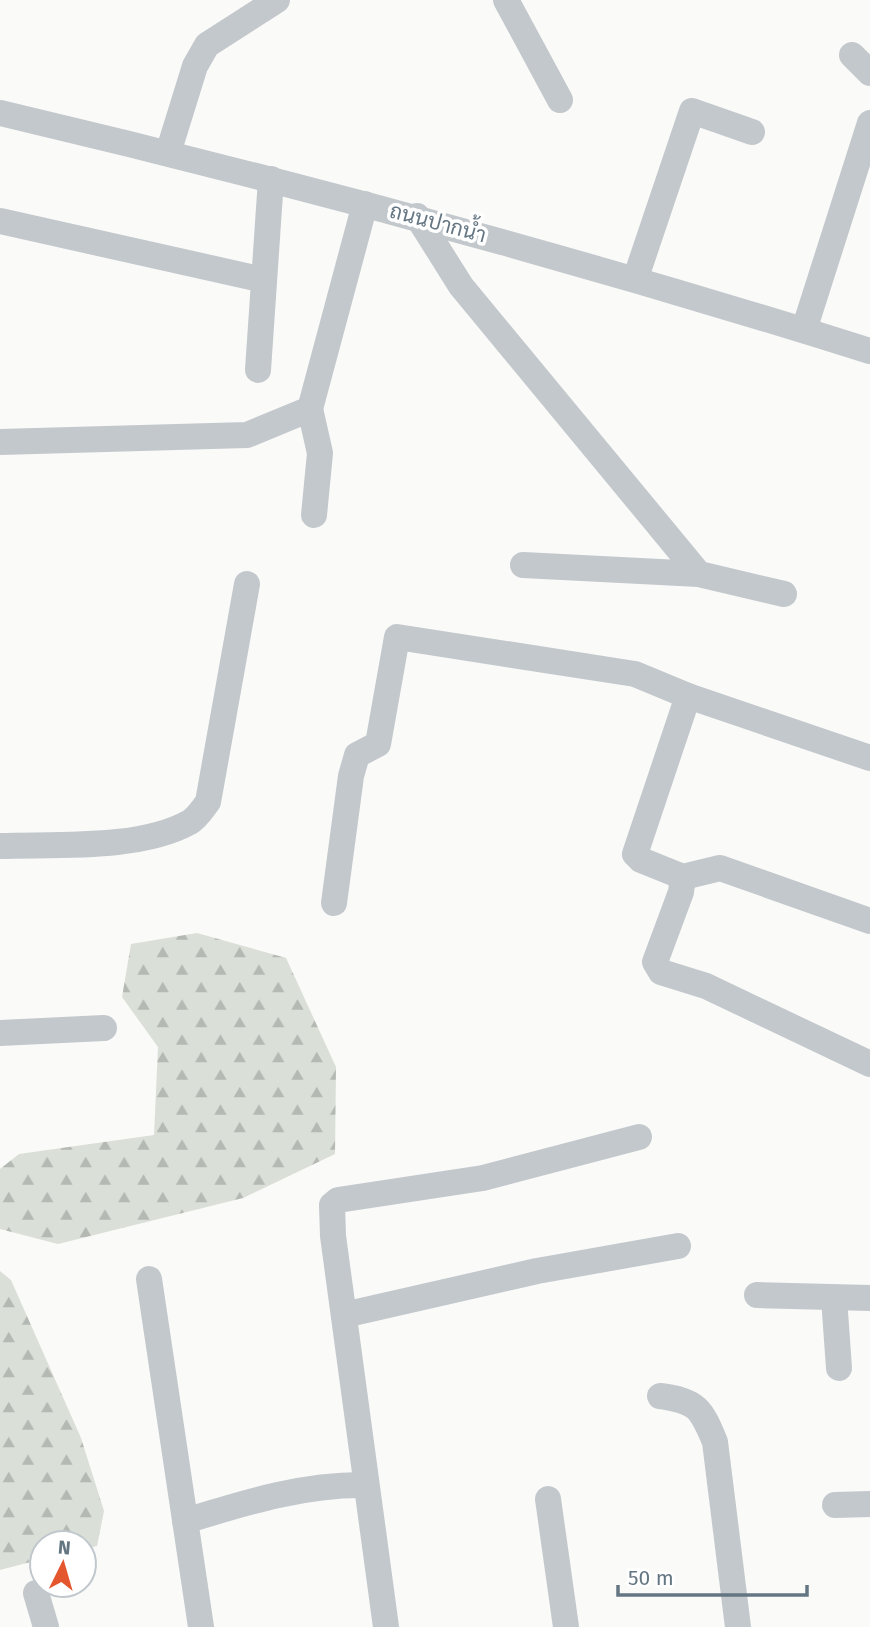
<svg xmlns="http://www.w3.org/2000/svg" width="870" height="1627" viewBox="0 0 870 1627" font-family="'Fira Sans',Sarabun,sans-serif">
<defs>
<pattern id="forest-firs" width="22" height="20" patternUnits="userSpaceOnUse" patternTransform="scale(1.75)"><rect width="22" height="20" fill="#dadfd7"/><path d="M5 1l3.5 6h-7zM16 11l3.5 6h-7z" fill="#b4b9b4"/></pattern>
</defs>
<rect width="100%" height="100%" fill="#fafaf8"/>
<g fill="url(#forest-firs)">
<path d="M197,933L286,958L336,1067L335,1154L243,1198L58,1244L0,1229V1169L19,1154L154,1135L158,1047L122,997L131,944Z"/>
<path d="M0,1271L11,1280L81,1438L104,1511L97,1546L84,1549V1543H42V1559L0,1570Z"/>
</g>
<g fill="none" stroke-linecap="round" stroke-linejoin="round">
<g stroke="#c3c8cc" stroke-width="26">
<path d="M506,0L560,100"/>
<path d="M852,55L870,73"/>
<path d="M0,113C293,182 583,261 870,351"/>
<path d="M168,153L195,66L207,45L277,0"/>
<path d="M417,216L461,286L699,574L784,594"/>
<path d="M0,221L264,280"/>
<path d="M636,277L692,111L752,132"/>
<path d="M804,330L870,123"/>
<path d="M258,370L271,179"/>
<path d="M310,409L320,453L314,515"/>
<path d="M0,442L247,435L310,409L365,204"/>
<path d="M523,565L699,574"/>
<path d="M688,696L635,854L641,860L683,877L681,892L655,962L661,972L706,986L870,1064"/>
<path d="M0,846C57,844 140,850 190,822C198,817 203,808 208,802L247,584"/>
<path d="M683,877L720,868L870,921"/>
<path d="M334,903L351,776L357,755L378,744L397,637L635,674L688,696L870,758"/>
<path d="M0,1033L104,1028"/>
<path d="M149,1279L201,1627"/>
<path d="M757,1295L870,1298"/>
<path d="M834,1298L839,1368"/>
<path d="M344,1315L537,1271L678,1246"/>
<path d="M660,1396C697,1401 701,1408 715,1442L738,1627"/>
<path d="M548,1499L566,1627"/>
<path d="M835,1505L870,1504"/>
<path d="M185,1521C244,1503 303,1484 366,1485"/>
<path d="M36,1593L46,1627"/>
<path d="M386,1627L333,1236L332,1205L338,1200L483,1178L639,1137"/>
</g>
</g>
<g text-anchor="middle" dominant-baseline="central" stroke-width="7" stroke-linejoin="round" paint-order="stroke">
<g font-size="21" fill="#657683" stroke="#fff">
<text transform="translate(438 223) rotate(15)">ถนนปากน้ำ</text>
</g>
</g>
<g transform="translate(63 1564) rotate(5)"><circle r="33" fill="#ffffff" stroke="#c1c8cd" stroke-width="2"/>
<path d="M0-5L12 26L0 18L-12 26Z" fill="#e4572e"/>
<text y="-10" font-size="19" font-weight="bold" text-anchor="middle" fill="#657683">N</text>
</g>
<path d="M618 1585v10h189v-10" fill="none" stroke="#657683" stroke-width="3.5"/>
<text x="628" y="1585" font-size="21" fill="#657683" stroke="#ffffff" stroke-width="5" paint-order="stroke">50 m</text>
</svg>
